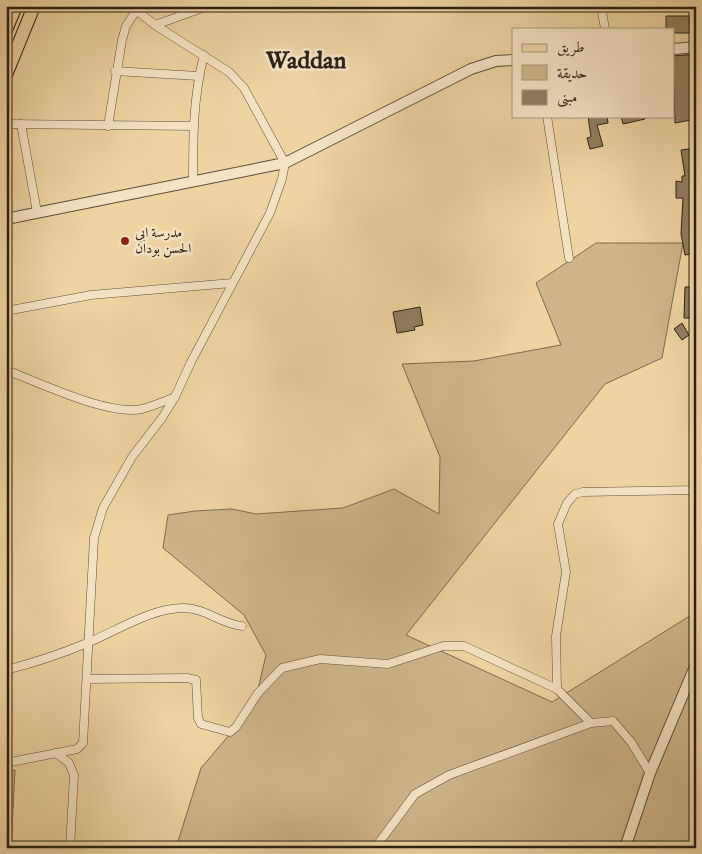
<svg xmlns="http://www.w3.org/2000/svg" width="702" height="854" viewBox="0 0 702 854" font-family="'IM FELL English',Amiri,serif">
<rect width="100%" height="100%" fill="#efd3a3"/>
<filter id="stains"><feTurbulence type="fractalNoise" baseFrequency=".004" numOctaves="4"/><feColorMatrix values="0 0 0 0 .2 0 0 0 0 .09 0 0 0 0 .02 0 0 0 .5 -.17"/></filter>
<radialGradient id="worn" r=".72"><stop offset=".6" stop-color="#630" stop-opacity="0"/><stop offset="1" stop-color="#630" stop-opacity=".3"/></radialGradient>
<g fill="#ceb58b" stroke="#7c6b50">
<path d="M596,243H683L662,358L605,384L406,635L552,702L696,612V848H176L201,768L254,706L266,655L244,615L163,548L168,515L195,511L232,509L256,514L343,508L394,489L439,514L440,457L402,364L474,361L561,345L536,283Z"/>
<path d="M15,770L11,848H6V771Z"/>
</g>
<g fill="#917e5f" stroke="#2b2116">
<path d="M666,16H690V33H673V29H666Z"/>
<path d="M696,54V119L675,123L673,56Z"/>
<path d="M588,116H607L608,123L597,125L603,146L590,149L587,138L591,137Z"/>
<path d="M621,116H644L645,119L623,124Z"/>
<path d="M696,148V253L685,255L681,234L683,198H676V181L682,182V176H685L681,150Z"/>
<path d="M685,287H694L693,309H696V318H684Z"/>
<path d="M420,307L423,325L414,327L415,330L397,333L393,312Z"/>
<path d="M682,323L689,335L682,340L674,329Z"/>
</g>
<g fill="none" stroke-linecap="round" stroke-linejoin="round">
<defs>
<g id="minor">
<path d="M601,6L605,29"/>
<path d="M155,25L208,6"/>
<path d="M115,71L198,76"/>
<path d="M547,116L569,258"/>
<path d="M6,124L193,126"/>
<path d="M21,124L37,212"/>
<path d="M108,126L122,40L126,26L136,11"/>
<path d="M193,182C193,139 193,97 204,55"/>
<path d="M6,311L91,295L232,283"/>
<path d="M6,370C40,383 108,416 142,409C153,406 165,401 175,397"/>
<path d="M6,670C33,663 61,654 87,643C117,631 150,608 184,608C204,608 222,624 242,626"/>
<path d="M88,679L187,678L196,680L198,718L201,724L230,732L236,727L258,693L282,668L320,659L388,664L443,646H464L557,689"/>
<path d="M591,723L557,689L556,636L566,572L558,524L567,503L575,494L583,492L696,490"/>
<path d="M56,753L69,763L74,775L70,848"/>
<path d="M6,763L77,749L83,743L94,538L103,508L132,457L162,418L175,397L191,362L270,213L282,179L285,163L244,88L229,72L155,25L131,6"/>
<path d="M375,848L415,794L449,775L591,723L613,721L631,742L650,773"/>
</g>
<g id="tertiary">
<path d="M673,49L696,47"/>
<path d="M6,219L285,163L471,69L496,61L513,60"/>
<path d="M625,848L650,773L696,664"/>
</g>
<g id="primary">
<path d="M6,30L16,6"/>
<path d="M6,75L34,6"/>
</g>
</defs>
<use href="#minor" stroke="#5c4e39" stroke-width="9"/>
<use href="#tertiary" stroke="#5c4e39" stroke-width="12"/>
<use href="#primary" stroke="#2b2116" stroke-width="14"/>
<use href="#minor" stroke="#f5e2c3" stroke-width="8"/>
<use href="#tertiary" stroke="#f5e2c3" stroke-width="10"/>
<use href="#primary" stroke="#efd3a3" stroke-width="12"/>
</g>
<circle fill="#8f2418" stroke="#f5e2c3" stroke-width="2" cx="125" cy="241" r="5"/>
<g text-anchor="middle" dominant-baseline="central" stroke-width="5" stroke-linejoin="round" paint-order="stroke">
<g font-size="14" fill="#2b2116" stroke="#f5e2c3" text-anchor="start">
<text x="135" y="233">مدرسة ابي<tspan x="135" dy="16">الحسن بودان</tspan></text>
</g>
<g font-size="24" font-weight="bold" fill="#2b2116" stroke="#f5e2c3">
<text x="306" y="61">Waddan</text>
</g>
</g>
<rect width="702" height="854" fill="none" stroke="#efd3a3" stroke-width="25"/>
<rect x="8" y="8" width="687" height="839" fill="none" stroke="#2b2116" stroke-width="2.5"/>
<rect x="12" y="12" width="677" height="829" fill="none" stroke="#2b2116"/>
<rect x="512" y="28" width="162" height="90" fill="#f5e2c3" stroke="#a4957e"/>
<rect x="522" y="44" width="25" height="8" fill="#efd3a3" stroke="#a4957e"/>
<text x="557" y="52" font-size="15" fill="#2b2116">طريق</text>
<rect x="522" y="65" width="25" height="15" fill="#ceb58b" stroke="#a4957e"/>
<text x="557" y="78" font-size="15" fill="#2b2116">حديقة</text>
<rect x="522" y="90" width="25" height="15" fill="#917e5f" stroke="#a4957e"/>
<text x="557" y="102" font-size="15" fill="#2b2116">مبنى</text>
<rect width="100%" height="100%" filter="url(#stains)"/>
<rect width="100%" height="100%" fill="url(#worn)"/>
</svg>
